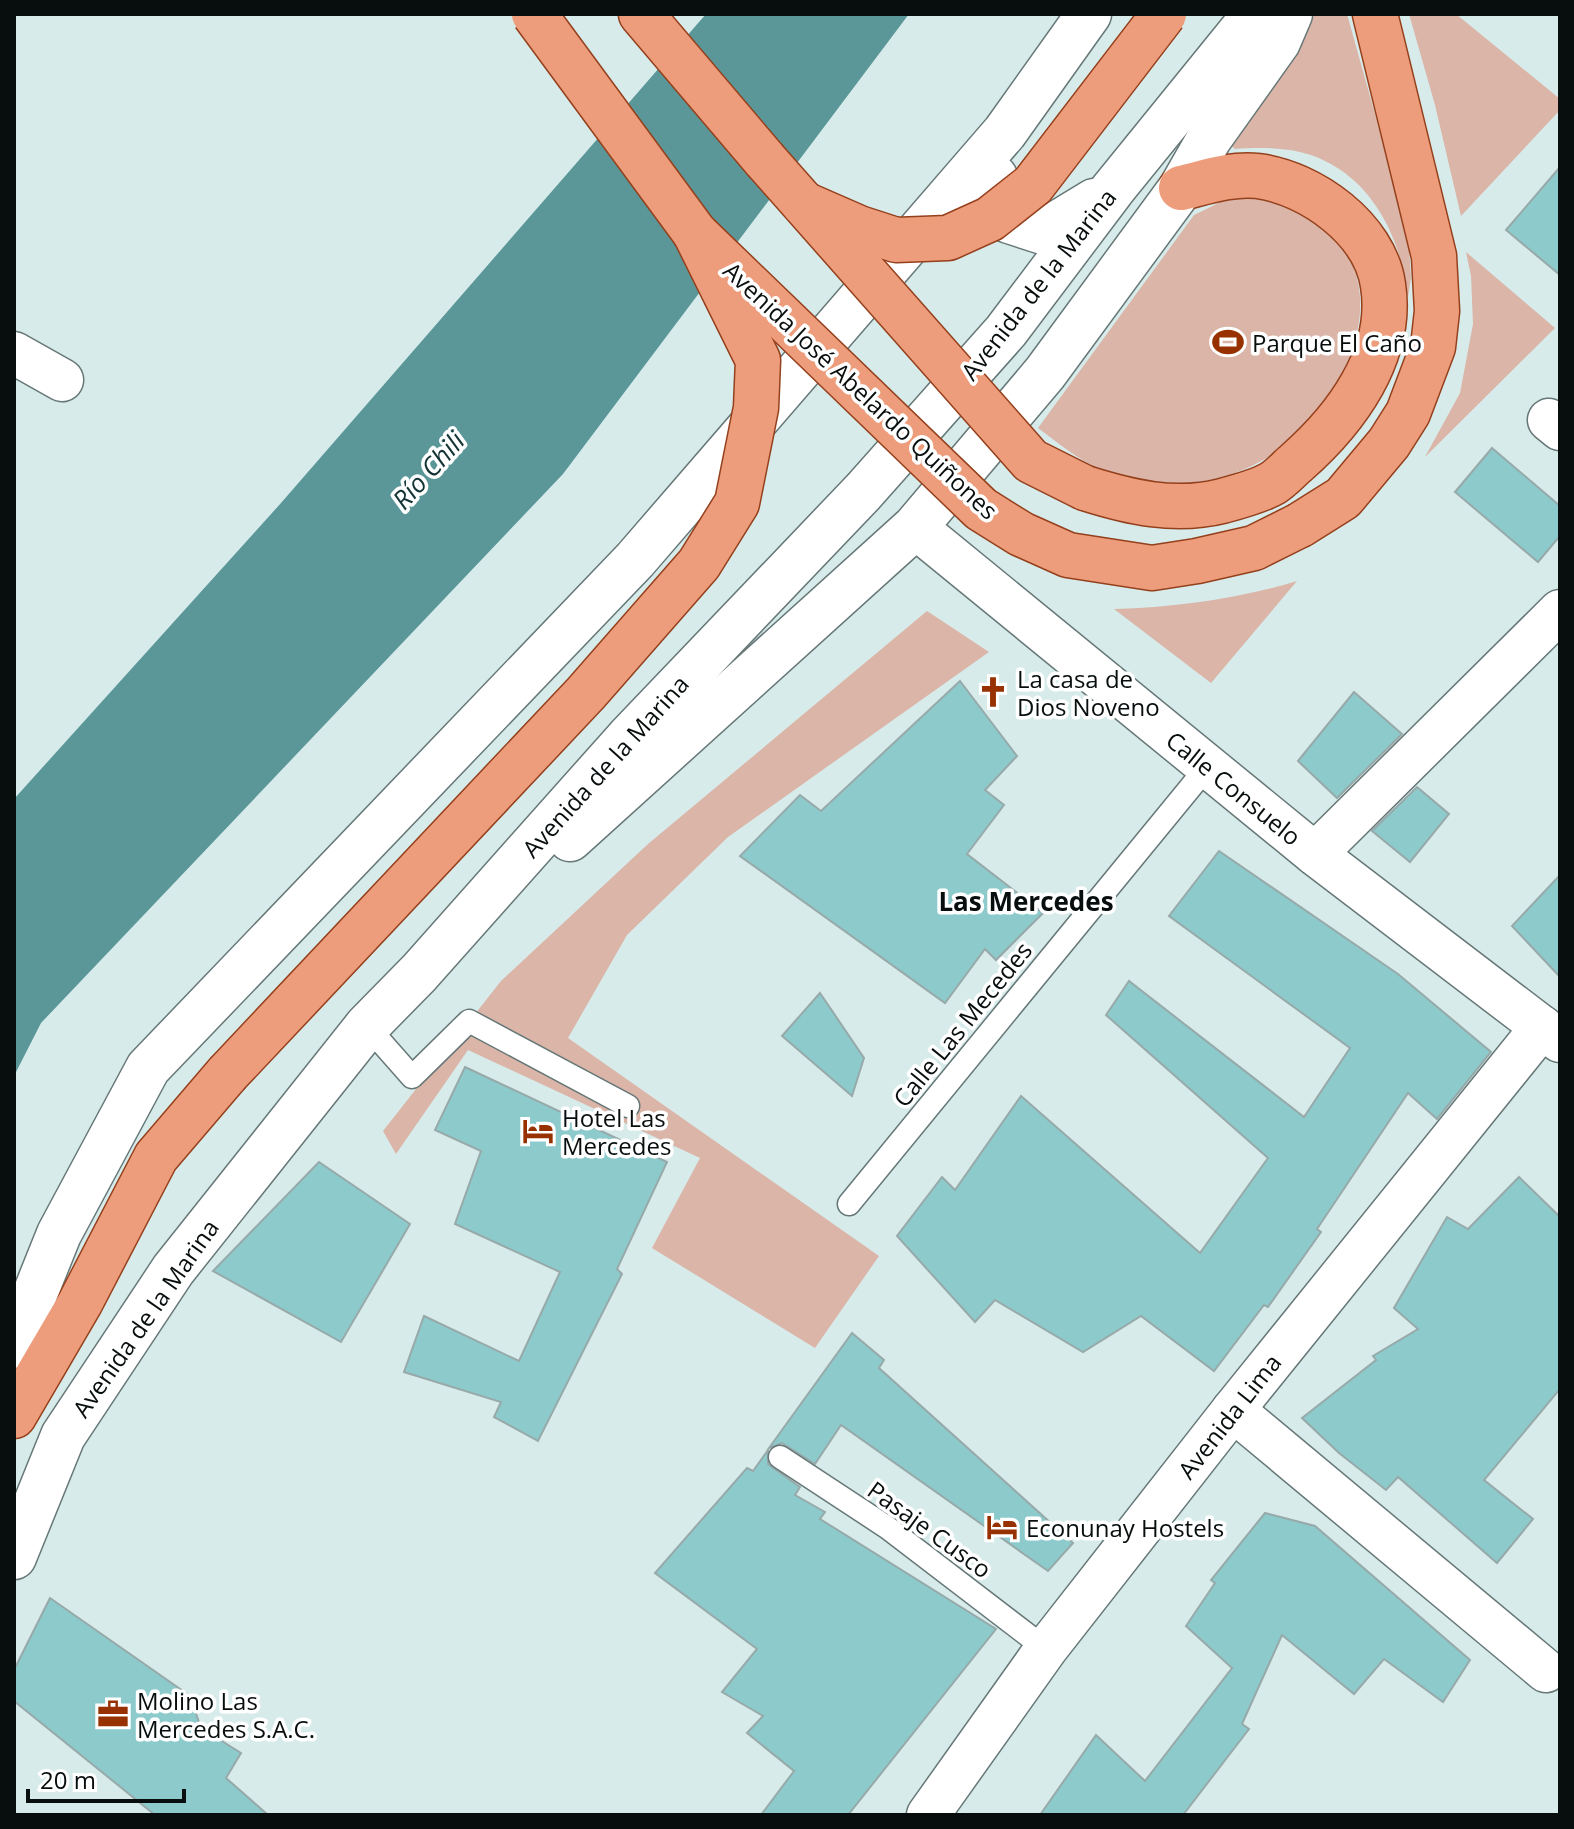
<svg xmlns="http://www.w3.org/2000/svg" width="1574" height="1829" viewBox="0 0 1574 1829" font-family="'Open Sans',sans-serif">
<rect width="100%" height="100%" fill="#d8ebeb"/>
<g fill="#dab5a8">
<path d="M1314,14H1347L1408,232L1411,278L1408,297C1402,244 1377,186 1325,161C1299,147 1263,147 1235,149L1229,144L1279,78Z"/>
<path d="M1409,14H1456L1560,99V110L1461,216L1435,105Z"/>
<path d="M1272,195C1282,198 1293,200 1301,205C1311,211 1320,222 1328,230C1402,299 1335,417 1263,460C1220,485 1163,490 1116,475C1086,466 1063,447 1038,428L1194,215L1233,196Z"/>
<path d="M1466,252L1555,328L1425,457L1460,393L1473,324L1471,276Z"/>
<path d="M1297,581L1211,683L1114,609C1177,607 1237,599 1297,581Z"/>
<path d="M927,611L989,652L728,837L627,935L568,1038L879,1256L815,1348L652,1248L700,1158L468,1050L396,1154L383,1131L501,981L648,844Z"/>
</g>
<path fill="#5b9799" d="M706,14H909L563,474L41,1023L14,1076V799L281,503Z"/>
<g fill="#8dcacc" stroke="#97a9a9" stroke-width="2">
<path d="M1560,167V275L1506,230Z"/>
<path d="M1492,448L1560,506V536L1538,562L1455,492Z"/>
<path d="M960,681L1017,756L985,790L1004,805L967,854L1043,913L996,960L985,949L945,1003L740,856L800,795L821,811Z"/>
<path d="M1354,692L1402,734L1337,798L1298,761Z"/>
<path d="M1417,787L1449,814L1410,862L1372,831Z"/>
<path d="M1219,851L1398,974L1491,1052L1437,1119L1408,1093L1317,1229L1321,1232L1268,1307L1264,1305L1214,1371L1141,1316L1083,1352L995,1300L975,1322L897,1236L942,1177L955,1190L1021,1096L1200,1253L1268,1158L1106,1015L1129,981L1304,1117L1350,1048L1169,916Z"/>
<path d="M1560,875V977L1512,926Z"/>
<path d="M820,993L864,1058L852,1096L782,1036Z"/>
<path d="M465,1067L667,1162L617,1269L622,1274L538,1441L494,1417L501,1402L404,1372L424,1316L519,1361L560,1272L455,1224L481,1151L435,1130Z"/>
<path d="M319,1162L410,1224L341,1342L213,1271Z"/>
<path d="M1519,1177L1560,1217V1389L1484,1480L1533,1519L1497,1563L1398,1477L1386,1490L1339,1453L1302,1418L1376,1360L1373,1356L1418,1329L1394,1308L1447,1217L1468,1229Z"/>
<path d="M852,1333L884,1360L879,1368L1073,1543L1048,1571L841,1425L815,1464L782,1443L769,1448Z"/>
<path d="M768,1450V1464L800,1487L795,1495L825,1512L820,1519L996,1629L848,1815H761L794,1771L747,1733L763,1716L722,1692L757,1649L655,1573L747,1468L753,1471Z"/>
<path d="M1265,1513L1315,1526L1470,1660L1443,1702L1384,1659L1354,1694L1282,1635L1242,1724L1249,1729L1183,1815H1040L1096,1735L1145,1781L1232,1668L1186,1626L1215,1583L1211,1580Z"/>
<path d="M50,1598L190,1696L201,1728L241,1753L226,1778L268,1815H155L14,1701V1670Z"/>
</g>
<g fill="none" stroke-linecap="round" stroke-linejoin="round">
<defs>
<g id="service">
<path d="M367,1026L412,1077L469,1021L628,1106"/>
<path d="M849,1204L1208,766"/>
<path d="M780,1457L888,1528L1046,1649"/>
</g>
<g id="minor">
<path d="M14,353L62,380"/>
<path d="M1549,420L1560,429"/>
<path d="M915,527L1315,854L1560,1041"/>
<path d="M1315,854L1560,611"/>
<path d="M1233,1410L1546,1671"/>
<path d="M928,1815L1046,1649L1233,1410L1542,1027"/>
</g>
<g id="secondary">
<path d="M995,177L992,188L1009,221L1043,232L1094,201"/>
<path d="M570,839L915,527L1045,373L1181,188L1209,139L1278,42L1290,14"/>
<path d="M14,1346L59,1234L148,1068L635,560L1005,132L1089,14"/>
<path d="M14,1557L63,1436L173,1270L367,1026L419,973L628,738L863,492L1006,331L1113,189L1255,14"/>
</g>
<g id="primary">
<path d="M641,14L765,160"/>
<path d="M1085,488C1129,502 1175,513 1222,501C1237,497 1260,491 1273,483C1281,478 1289,469 1296,463C1346,419 1394,355 1383,285C1375,229 1311,183 1258,176C1232,173 1206,182 1181,188"/>
<path d="M1300,525L1343,498L1389,443L1408,413L1433,347L1437,311L1434,256L1375,14"/>
<path d="M14,1416L80,1303L156,1157L227,1074"/>
</g>
</defs>
<use href="#service" stroke="#677" stroke-width="25"/>
<use href="#minor" stroke="#677" stroke-width="45"/>
<use href="#secondary" stroke="#677" stroke-width="47"/>
<use href="#primary" stroke="#95401c" stroke-width="47"/>
<use href="#service" stroke="#fff" stroke-width="22"/>
<use href="#minor" stroke="#fff" stroke-width="42"/>
<use href="#secondary" stroke="#fff" stroke-width="44"/>
<use href="#primary" stroke="#ed9d7c" stroke-width="44"/>
<defs>
<g id="primary-bridge">
<path d="M534,14L695,233L981,509L1021,534L1068,555L1152,568L1197,561L1254,548L1300,525"/>
<path d="M765,160L1031,461L1085,488"/>
<path d="M804,204L859,228L896,240L948,238L990,219L1033,185L1164,14"/>
<path d="M227,1074L586,693L699,564L737,503L756,408L758,360L695,233"/>
</g>
</defs>
<use href="#primary-bridge" stroke="#95401c" stroke-width="47" stroke-linecap="butt"/>
<use href="#primary-bridge" stroke="#ed9d7c" stroke-width="44"/>
</g>
<defs>
<symbol id="stadium-bare" viewBox="-9 -9 18 18"><path d="M0-5a6.5 5 0 1 0 0 10a6.5 5 0 1 0 0-10ZM-3.5-1.8h7v3.6h-7Z" fill="#973200" stroke="#fff" stroke-width="2.5" paint-order="stroke"/></symbol>
<symbol id="church-bare" viewBox="-9 -9 18 18"><path d="M-1.2-6h2.4v3.5h3.3v2.4h-3.3V6h-2.4V-.1h-3.3v-2.4h3.3Z" fill="#973200" stroke="#fff" stroke-width="2.5" paint-order="stroke"/></symbol>
<symbol id="hotel-bare" viewBox="-9 -9 18 18"><path d="M-6-4.5h1.5V1H6V5H4.5V3h-9V5H-6ZM-4 0a1.8 1.8 0 1 1 3.6 0ZM.5 0V-2.5h3Q6-2.5 6 0Z" fill="#973200" stroke="#fff" stroke-width="2.5" paint-order="stroke"/></symbol>
<symbol id="office-bare" viewBox="-9 -9 18 18"><path d="M-6-3h4V-5.5h4V-3h4V5H-6ZM-1-4.5V-3h2v-1.5ZM-6 0V1H6V0Z" fill="#973200" stroke="#fff" stroke-width="2.5" paint-order="stroke"/></symbol>
</defs>
<g fill-rule="evenodd">
<use href="#stadium-bare" x="1206" y="320" width="44" height="44"/>
<use href="#church-bare" x="971" y="670" width="44" height="44"/>
<use href="#hotel-bare" x="516" y="1109" width="44" height="44"/>
<use href="#hotel-bare" x="980" y="1505" width="44" height="44"/>
<use href="#office-bare" x="91" y="1692" width="44" height="44"/>
</g>
<g text-anchor="middle" dominant-baseline="central" stroke-width="7" stroke-linejoin="round" paint-order="stroke">
<g font-size="24" fill="#080e0e" stroke="#fff">
<text transform="translate(1038 284) rotate(-52)">Avenida de la Marina</text>
<text transform="translate(861 390) rotate(43)">Avenida José Abelardo Quiñones</text>
<text transform="translate(605 766) rotate(-48)">Avenida de la Marina</text>
<text transform="translate(1234 788) rotate(39)">Calle Consuelo</text>
<text transform="translate(962 1024) rotate(-51)">Calle Las Mecedes</text>
<text transform="translate(145 1318) rotate(-55)">Avenida de la Marina</text>
<text transform="translate(1229 1416) rotate(-52)">Avenida Lima</text>
<text transform="translate(930 1529) rotate(36)">Pasaje Cusco</text>
</g>
<g font-size="24" fill="#080e0e" stroke="#fff" text-anchor="start">
<text x="1252" y="342">Parque El Caño</text>
<text x="1017" y="678">La casa de<tspan x="1017" dy="28">Dios Noveno</tspan></text>
<text x="562" y="1117">Hotel Las<tspan x="562" dy="28">Mercedes</tspan></text>
<text x="1026" y="1527">Econunay Hostels</text>
<text x="137" y="1700">Molino Las<tspan x="137" dy="28">Mercedes S.A.C.</tspan></text>
</g>
<g font-size="26" font-style="italic" fill="#143334" stroke="#fff">
<text transform="translate(428 470) rotate(-48)">Río Chili</text>
</g>
<g font-size="26" font-weight="bold" fill="#080e0e" stroke="#fff">
<text x="1026" y="901">Las Mercedes</text>
</g>
</g>
<rect width="1574" height="1829" fill="none" stroke="#080e0e" stroke-width="32"/>
<path d="M28 1789v12h156v-12" fill="none" stroke="#080e0e" stroke-width="4"/>
<text x="40" y="1789" font-size="24" fill="#080e0e" stroke="#ffffff" stroke-width="6" paint-order="stroke">20 m</text>
</svg>
